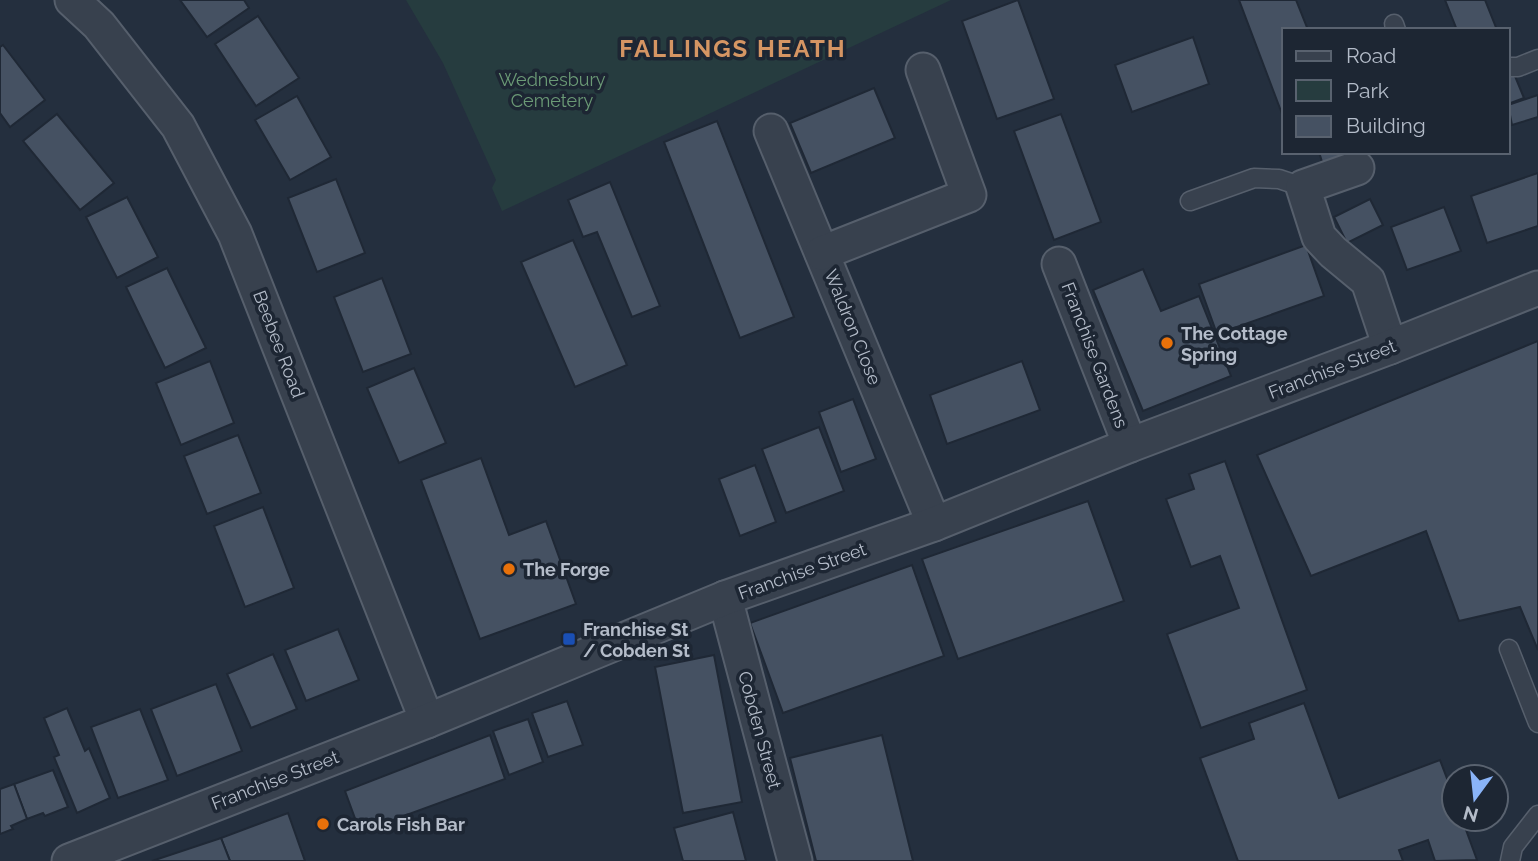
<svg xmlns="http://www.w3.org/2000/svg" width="1538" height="861" viewBox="0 0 1538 861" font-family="Raleway,sans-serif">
<rect width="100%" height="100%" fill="#242f3e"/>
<path fill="#263c3f" d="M406,0H951L502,211L492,188L496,180L443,63Z"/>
<g fill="#455162" stroke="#1f2835" stroke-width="2">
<path d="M180,0H244L249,8L207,37Z"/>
<path d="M1018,0L1054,99L997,119L962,21Z"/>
<path d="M1239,0H1296L1308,30H1284V119Z"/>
<path d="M1445,0H1485L1497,30H1457Z"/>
<path d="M258,16L299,78L256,106L215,44Z"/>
<path d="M1193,37L1209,84L1132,112L1115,65Z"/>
<path d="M3,45L45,100L10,127L0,113V47Z"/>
<path d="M1508,59L1524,98L1508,104Z"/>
<path d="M874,88L895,138L811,173L790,123Z"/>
<path d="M1538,95V117L1512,125L1508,105Z"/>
<path d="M297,96L331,157L290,180L255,120Z"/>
<path d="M57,114L114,183L80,210L23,141Z"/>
<path d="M1061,114L1101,222L1054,240L1014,131Z"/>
<path d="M717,121L794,317L740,338L664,142Z"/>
<path d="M1319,152H1356L1323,165Z"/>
<path d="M1538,173V226L1487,243L1471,196Z"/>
<path d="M336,179L365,253L317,272L288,198Z"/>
<path d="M610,182L660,306L632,317L597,232L583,237L568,200Z"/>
<path d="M127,197L158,257L117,278L86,217Z"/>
<path d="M1370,199L1383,225L1347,243L1334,217Z"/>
<path d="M1444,207L1461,251L1407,270L1391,227Z"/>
<path d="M573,240L627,365L575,387L521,262Z"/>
<path d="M1306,245L1324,296L1217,334L1199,284Z"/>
<path d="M167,268L206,348L165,368L126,287Z"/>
<path d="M1143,269L1161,311L1199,296L1231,376L1143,411L1093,290Z"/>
<path d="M382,278L411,354L363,372L334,297Z"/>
<path d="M1538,341V650L1520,607L1459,621L1426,531L1311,576L1257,455Z"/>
<path d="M210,361L234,423L181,445L156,383Z"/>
<path d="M1022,361L1040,410L947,444L930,395Z"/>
<path d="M414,368L446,443L399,463L367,388Z"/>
<path d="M853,399L876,459L841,472L819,412Z"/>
<path d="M819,427L844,491L786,513L762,449Z"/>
<path d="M238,435L261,493L207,514L184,456Z"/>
<path d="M481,458L509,535L546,521L576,604L480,639L421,480Z"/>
<path d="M1225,461L1307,690L1201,728L1167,634L1239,608L1220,556L1191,567L1166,499L1194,489L1189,474Z"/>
<path d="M755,465L776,522L740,536L719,479Z"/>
<path d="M1088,501L1124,601L958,659L922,559Z"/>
<path d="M263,507L294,588L245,607L214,526Z"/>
<path d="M912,565L944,656L783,713L750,623Z"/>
<path d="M338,629L359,680L306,701L285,650Z"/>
<path d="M273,654L297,709L251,728L227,674Z"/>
<path d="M714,655L742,802L683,813L655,667Z"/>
<path d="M216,684L242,751L177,776L151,709Z"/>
<path d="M567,701L583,745L548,757L532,713Z"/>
<path d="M1304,703L1339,798L1440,760L1454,797V819H1462L1477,860L1435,861L1428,840L1399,850L1403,861H1238L1200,758L1254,739L1249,723Z"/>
<path d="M67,708L85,751L89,748L110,798L77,813L54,757L59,755L44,718Z"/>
<path d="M140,709L168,780L118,798L91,727Z"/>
<path d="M528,719L543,762L509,775L493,731Z"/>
<path d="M490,735L505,779L360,832L345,791Z"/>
<path d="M882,735L913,861H816L790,758Z"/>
<path d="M53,770L68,807L45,816L43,813L27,819L14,784Z"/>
<path d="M14,784L27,819L11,826L13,829L0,834V789Z"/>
<path d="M733,812L746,861H683L674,828Z"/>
<path d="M288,813L305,861H230L221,838Z"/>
<path d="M221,838L230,861H152Z"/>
</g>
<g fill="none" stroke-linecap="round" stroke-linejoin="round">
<defs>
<g id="service">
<path d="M1394,24L1396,30"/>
<path d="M1508,67H1518L1538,59"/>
<path d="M1190,201L1254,178L1279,179L1303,187"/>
<path d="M1509,649L1538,723"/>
<path d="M1510,861L1513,847L1538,815"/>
</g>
<g id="minor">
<path d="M72,0L99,25L178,126L235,234L427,721"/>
<path d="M771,131L934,524"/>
<path d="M1357,168L1303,187L1319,237L1333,252L1368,281L1390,347"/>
<path d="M822,253L969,195L923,70"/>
<path d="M1059,264L1130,445"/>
<path d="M725,598L795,861"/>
<path d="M69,861L427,721L725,598L934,524L1130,445L1390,347L1538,288"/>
</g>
</defs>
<use href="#service" stroke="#565f6c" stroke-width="21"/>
<use href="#minor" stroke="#565f6c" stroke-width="37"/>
<use href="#service" stroke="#38414e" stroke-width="18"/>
<use href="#minor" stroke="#38414e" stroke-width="33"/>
</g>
<g fill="#e8710a" stroke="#1d2633" stroke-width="2.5">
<circle cx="1167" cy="343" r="7"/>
<circle cx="509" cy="569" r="7"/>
<circle cx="323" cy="824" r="7"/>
</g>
<rect fill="#1a4fb4" stroke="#1d2633" stroke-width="2.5" x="562" y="632" width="14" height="14" rx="3.5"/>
<g text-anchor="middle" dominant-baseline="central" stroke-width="7" stroke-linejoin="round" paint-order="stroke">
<g font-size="18" fill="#6b9a76" stroke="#1d2633">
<text x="552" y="79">Wednesbury<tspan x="552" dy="21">Cemetery</tspan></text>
</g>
<g font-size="18" fill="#b4bcc9" stroke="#1d2633">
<text transform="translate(853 327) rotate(68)">Waldron Close</text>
<text transform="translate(279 344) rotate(69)">Beebee Road</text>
<text transform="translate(1095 355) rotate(69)">Franchise Gardens</text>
<text transform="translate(1332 369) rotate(-21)">Franchise Street</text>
<text transform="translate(802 571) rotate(-20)">Franchise Street</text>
<text transform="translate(760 730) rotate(75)">Cobden Street</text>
<text transform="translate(275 780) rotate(-21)">Franchise Street</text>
</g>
<g font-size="18" font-weight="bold" fill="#b4bcc9" stroke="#1d2633" text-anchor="start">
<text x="1181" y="333">The Cottage<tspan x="1181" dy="21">Spring</tspan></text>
<text x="523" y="569">The Forge</text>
<text x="583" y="629">Franchise St<tspan x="583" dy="21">/ Cobden St</tspan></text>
<text x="337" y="824">Carols Fish Bar</text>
</g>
<g font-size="24" font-weight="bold" letter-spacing="2" fill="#d59563" stroke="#1d2633">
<text x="733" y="48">FALLINGS HEATH</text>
</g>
</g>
<rect x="1282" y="28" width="228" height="126" fill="#1d2633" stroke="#59626f" stroke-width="2"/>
<rect x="1296" y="51" width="35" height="10" fill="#38414e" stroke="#59626f" stroke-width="2"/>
<text x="1346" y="63" font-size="21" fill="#b4bcc9">Road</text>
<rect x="1296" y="80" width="35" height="21" fill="#263c3f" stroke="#59626f" stroke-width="2"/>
<text x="1346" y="98" font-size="21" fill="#b4bcc9">Park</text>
<rect x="1296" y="116" width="35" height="21" fill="#455162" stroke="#59626f" stroke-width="2"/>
<text x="1346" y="133" font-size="21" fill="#b4bcc9">Building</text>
<g transform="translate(1475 798) rotate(195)"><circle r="33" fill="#1d2633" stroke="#59626f" stroke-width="2"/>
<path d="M0-5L12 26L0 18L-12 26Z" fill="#8ab4f8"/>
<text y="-10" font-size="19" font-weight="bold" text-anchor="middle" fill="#b4bcc9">N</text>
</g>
</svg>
